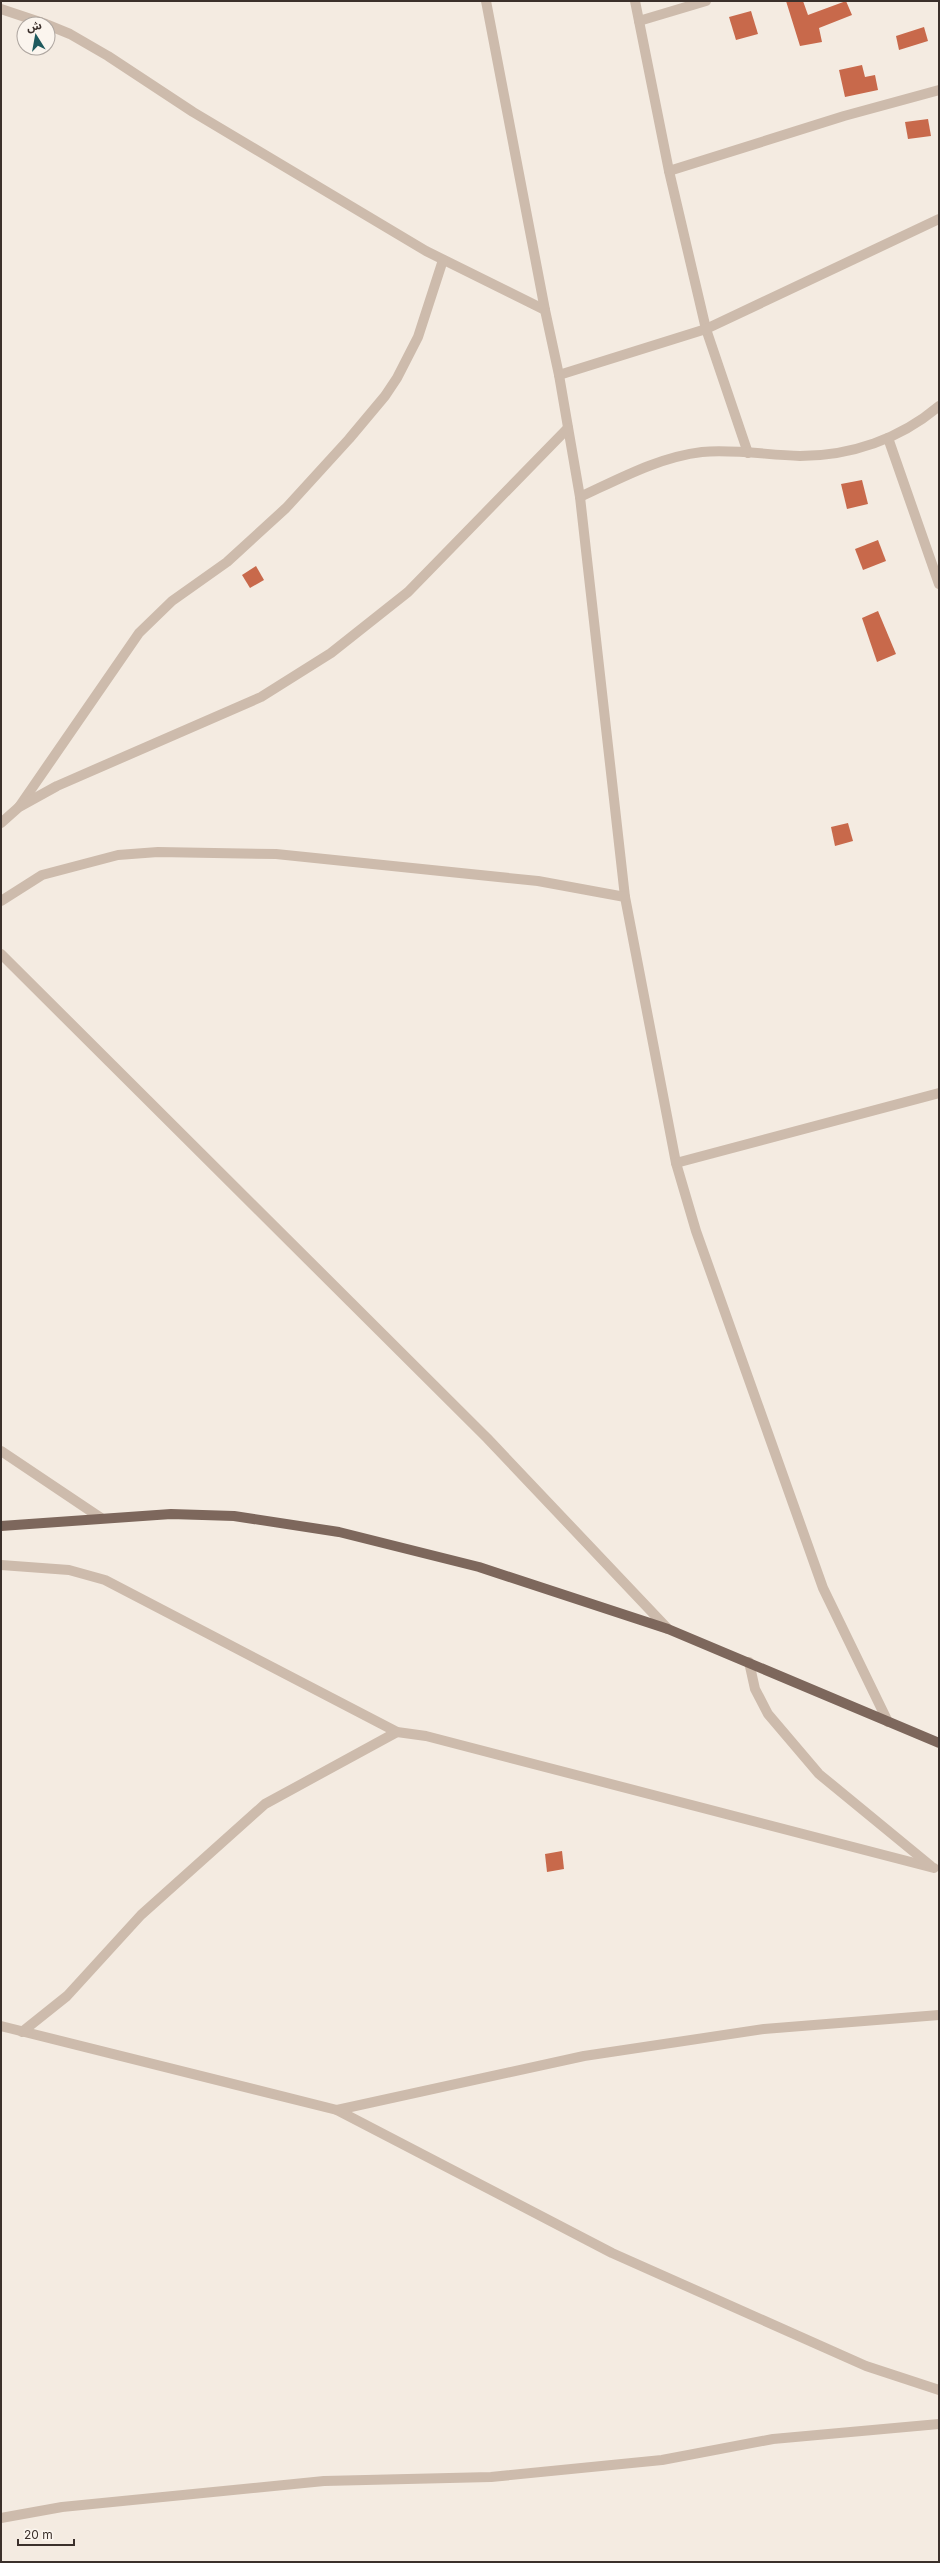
<svg xmlns="http://www.w3.org/2000/svg" width="940" height="2563" viewBox="0 0 940 2563" font-family="Inter,'Noto Sans Arabic',sans-serif">
<rect width="100%" height="100%" fill="#f4ebe1"/>
<g fill="#c8694b">
<path d="M786,1H803L808,15L846,1L852,15L819,28L822,42L800,46Z"/>
<path d="M751,11L758,34L736,40L729,17Z"/>
<path d="M924,27L928,41L899,50L896,36Z"/>
<path d="M862,65L865,77L875,75L878,90L845,97L839,70Z"/>
<path d="M928,119L931,136L908,139L905,122Z"/>
<path d="M862,480L868,504L847,509L841,484Z"/>
<path d="M878,540L886,561L863,570L855,549Z"/>
<path d="M256,566L264,580L250,588L242,575Z"/>
<path d="M878,611L896,654L877,662L862,618Z"/>
<path d="M848,823L853,841L835,846L831,827Z"/>
<path d="M562,1851L564,1869L547,1872L545,1854Z"/>
</g>
<g fill="none" stroke-linecap="round" stroke-linejoin="round">
<g stroke="#cdbbac" stroke-width="10">
<path d="M486,1L545,310L559,375L580,497L625,897L676,1163L696,1231L823,1588L888,1722"/>
<path d="M635,1L669,171L706,329L748,453"/>
<path d="M1,9L46,24"/>
<path d="M639,21L706,1"/>
<path d="M48,25L70,34L108,56L193,112L426,251L545,310"/>
<path d="M669,171L844,116L939,90"/>
<path d="M559,375L706,329L939,219"/>
<path d="M888,438L939,584"/>
<path d="M580,497C619,479 659,457 702,452C734,449 767,455 800,456C851,456 900,439 939,406"/>
<path d="M19,807L139,633L172,601L227,562L286,508L349,439L385,396L397,378L418,337L443,260"/>
<path d="M1,823L19,807L57,786L261,697L331,653L408,592L568,428"/>
<path d="M1,901L42,875L118,855L158,852L276,854L538,881L625,897"/>
<path d="M1,954L487,1438L668,1629"/>
<path d="M676,1163L939,1093"/>
<path d="M1,1451L101,1518"/>
<path d="M1,1565L69,1570L105,1580L397,1732L426,1736L934,1868"/>
<path d="M749,1662L755,1689L768,1714L819,1774L931,1866"/>
<path d="M1,2026L337,2110L612,2253L866,2366L939,2390"/>
<path d="M22,2032L67,1996L141,1915L265,1804L397,1732"/>
<path d="M337,2110L584,2056L764,2029L939,2015"/>
<path d="M1,2518L62,2507L324,2481L491,2477L662,2460L773,2439L939,2424"/>
</g>
<path stroke="#7d675c" stroke-width="10" d="M1,1526L171,1514L234,1516L339,1532L479,1567L668,1629L939,1743"/>
</g>
<rect width="940" height="2563" fill="none" stroke="#3b302b" stroke-width="4"/>
<g transform="translate(36 36) rotate(349)"><circle r="19" fill="#fbf5ee" stroke="#aea6a0"/>
<path d="M0-3L7 15L0 10L-7 15Z" fill="#1f5a5e"/>
<text y="-6" font-size="11" font-weight="bold" text-anchor="middle" fill="#3b302b">ش</text>
</g>
<path d="M18 2539v6h56v-6" fill="none" stroke="#3b302b" stroke-width="2"/>
<text x="24" y="2539" font-size="12" fill="#3b302b" stroke="#fbf5ee" stroke-width="3" paint-order="stroke">20 m</text>
</svg>
